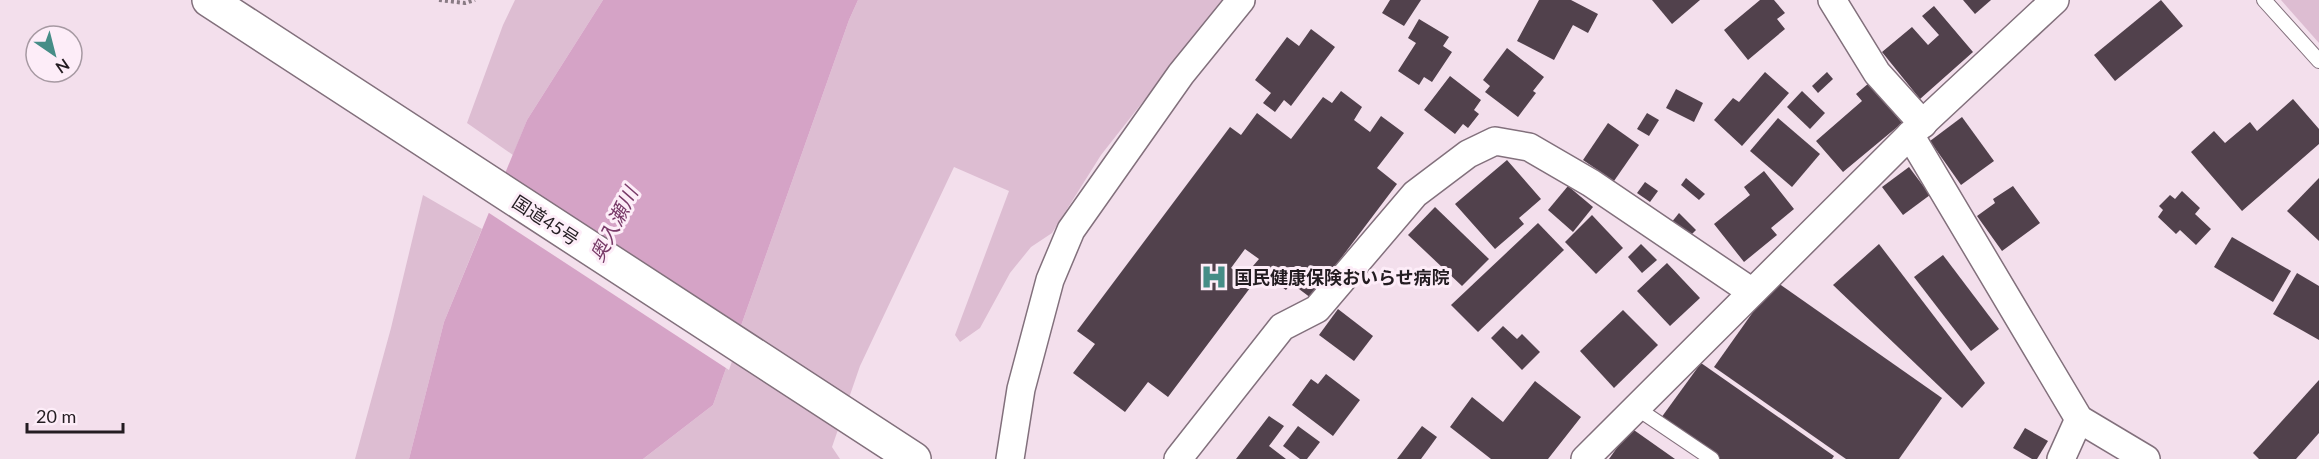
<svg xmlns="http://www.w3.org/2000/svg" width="2319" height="459" viewBox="0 0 2319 459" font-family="Lato,'Noto Sans JP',sans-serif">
<rect width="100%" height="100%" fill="#f3dfec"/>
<g fill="#ddbdd2">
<path d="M515,0H603L527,120L513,155L467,123L503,25Z"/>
<path d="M858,0H1223L1101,155L1052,233L1031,247L1010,273L980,328L960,342L955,335L1009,191L954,167L860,366L832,447L840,459H643L713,405L849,20Z"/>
<path d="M2281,0H2319V43Z"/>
<path d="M423,195L482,229L444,322L409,459H355L391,328Z"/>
</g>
<path fill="#d5a3c6" d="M603,0H858L849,20L713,405L643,459H409L444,322L527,120Z"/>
<path fill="#f3dfec" d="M503,171L744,327L729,370L486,211Z"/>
<g fill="#51414c">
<path d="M1390,0H1421L1404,26L1382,13Z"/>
<path d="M1539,0H1571L1598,14L1588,33L1573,25L1554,60L1517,41Z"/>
<path d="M1652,0H1700L1672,24Z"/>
<path d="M1760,0H1774L1785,13L1777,19L1785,29L1748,60L1724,30Z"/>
<path d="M1963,0H1991L1975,14Z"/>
<path d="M2161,0L2183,26L2115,81L2094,55Z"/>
<path d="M1934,6L1973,52L1920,99L1882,52L1912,27L1928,45L1939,35L1922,16Z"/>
<path d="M1419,19L1449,37L1443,46L1452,52L1432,82L1424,77L1419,85L1398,71L1416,43L1408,38Z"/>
<path d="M1311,29L1335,47L1291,106L1284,100L1275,112L1263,103L1271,93L1255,80L1287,37L1299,46Z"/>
<path d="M1507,48L1544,77L1533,91L1536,93L1518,117L1485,92L1490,86L1483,80Z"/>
<path d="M1765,72L1789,93L1742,146L1714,120L1733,98L1739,102Z"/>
<path d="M1827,72L1833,79L1818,93L1812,86Z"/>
<path d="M1450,76L1481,100L1474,110L1479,114L1468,128L1463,124L1455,134L1424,110Z"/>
<path d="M1869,83L1902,123L1843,172L1816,141L1862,101L1856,94Z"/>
<path d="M1676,89L1703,103L1694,122L1666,108Z"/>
<path d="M1341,91L1362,107L1354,120L1370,132L1381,116L1404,133L1377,168L1397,184L1311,298L1291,283L1286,290L1253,266L1259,259L1245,249L1231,268L1253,284L1168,397L1148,382L1125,412L1073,373L1095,344L1077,331L1230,127L1241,135L1257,113L1291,139L1323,97L1332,103Z"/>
<path d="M1802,91L1825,113L1810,129L1787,107Z"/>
<path d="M2293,99L2319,129V144L2242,211L2191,152L2214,131L2225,143L2250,122L2257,131Z"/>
<path d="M1647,113L1659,120L1649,136L1637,129Z"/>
<path d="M1962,117L1994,161L1961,185L1930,141Z"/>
<path d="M1778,118L1820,154L1792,187L1750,151Z"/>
<path d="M1608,123L1639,145L1614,181L1583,160Z"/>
<path d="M1507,160L1541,199L1519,218L1524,224L1495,249L1455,204Z"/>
<path d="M1909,167L1930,195L1903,215L1882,187Z"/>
<path d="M1764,171L1794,209L1771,228L1777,235L1744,262L1714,224L1750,195L1744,187Z"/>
<path d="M1686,178L1705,194L1699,200L1681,185Z"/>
<path d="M2319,178V241L2287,211Z"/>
<path d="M1645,182L1658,191L1650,202L1637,193Z"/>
<path d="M1568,186L1593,207L1573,232L1548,210Z"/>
<path d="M2013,186L2040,223L2002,251L1977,216L1995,203L1993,199Z"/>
<path d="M2182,191L2200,208L2195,214L2211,229L2196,245L2180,230L2176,234L2158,217L2163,210L2159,206L2170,195L2175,199Z"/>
<path d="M1435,207L1489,259L1462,286L1408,235Z"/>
<path d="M1679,213L1696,230L1687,239L1671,223Z"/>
<path d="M1592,215L1623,248L1596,274L1565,242Z"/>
<path d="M1538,223L1564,250L1478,332L1451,305Z"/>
<path d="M2232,237L2291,271L2273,302L2214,267Z"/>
<path d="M1641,244L1657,260L1642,273L1628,257Z"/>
<path d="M1879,244L1985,383L1962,408L1833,285Z"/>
<path d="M1943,255L1999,329L1971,351L1914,277Z"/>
<path d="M1667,263L1700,298L1670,326L1637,291Z"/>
<path d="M2297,273L2319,286V340L2273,314Z"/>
<path d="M1775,281L1942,398L1899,459H1846L1714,367Z"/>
<path d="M1338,309L1373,336L1354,361L1319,335Z"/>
<path d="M1623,310L1658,345L1614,388L1580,351Z"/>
<path d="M1503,326L1517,339L1522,334L1540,352L1522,370L1491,338Z"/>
<path d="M1701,363L1834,456L1832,459H1720L1661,418Z"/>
<path d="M1326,374L1360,400L1333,436L1292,405L1311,379L1318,384Z"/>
<path d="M2319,380V433L2296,459H2259L2253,453Z"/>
<path d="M1535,381L1581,417L1548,459H1491L1450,427L1472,397L1503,422Z"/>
<path d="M1269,416L1284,426L1269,446L1286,459H1236Z"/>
<path d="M1298,426L1320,442L1307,459H1300L1283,446Z"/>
<path d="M1422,426L1437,437L1421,459H1397Z"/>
<path d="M1631,428L1675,459H1609Z"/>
<path d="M2025,428L2048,441L2037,459H2032L2013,448Z"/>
</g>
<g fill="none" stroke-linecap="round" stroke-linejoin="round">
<defs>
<g id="lane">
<path d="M2264,0L2319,61"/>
<path d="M1635,407L1712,459"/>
</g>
<g id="street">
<path d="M1832,0L1877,73L1923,124"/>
<path d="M1910,135L2079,419L2146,459"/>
<path d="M1010,459L1021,389L1050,280L1071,230L1181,74L1241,0"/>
<path d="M1178,459L1282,327L1317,309L1415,194L1468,154L1495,141L1529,147L1591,183L1752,292"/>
<path d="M1585,459L1910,135L2055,0"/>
<path d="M2061,459L2079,419"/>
</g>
<path id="highway" d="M209,0L914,459"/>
</defs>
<use href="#lane" stroke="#82707c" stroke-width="16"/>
<use href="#street" stroke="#82707c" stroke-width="30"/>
<use href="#highway" stroke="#82707c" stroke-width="36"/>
<path stroke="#897b84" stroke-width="4" stroke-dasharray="3 3" stroke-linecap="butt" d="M439,0L465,3L475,0"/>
<use href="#lane" stroke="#fff" stroke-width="14"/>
<use href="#street" stroke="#fff" stroke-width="27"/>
<use href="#highway" stroke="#fff" stroke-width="33"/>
</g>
<defs>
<symbol id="hospital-bare" viewBox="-9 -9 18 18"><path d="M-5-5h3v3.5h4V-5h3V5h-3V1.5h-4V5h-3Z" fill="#468d87" stroke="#fdedf8" stroke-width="2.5" paint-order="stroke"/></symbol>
</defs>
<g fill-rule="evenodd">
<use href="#hospital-bare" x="1195" y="258" width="38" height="38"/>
</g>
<g text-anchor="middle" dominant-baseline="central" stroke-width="6" stroke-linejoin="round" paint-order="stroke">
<g font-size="18" fill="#231c21" stroke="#fdedf8">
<text transform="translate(546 220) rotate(33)">国道45号</text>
</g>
<g font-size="18" font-weight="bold" fill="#231c21" stroke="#fdedf8" text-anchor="start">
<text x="1234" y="277">国民健康保険おいらせ病院</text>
</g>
<g font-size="20" font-style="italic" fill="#783a68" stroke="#fdedf8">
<text transform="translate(613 224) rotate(-63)">奥入瀬川</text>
</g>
</g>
<g transform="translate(54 54) rotate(145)"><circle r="28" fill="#fdedf8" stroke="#a699a2" stroke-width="1.5"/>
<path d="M0-4.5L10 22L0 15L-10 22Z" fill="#468d87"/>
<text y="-9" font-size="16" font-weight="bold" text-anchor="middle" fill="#231c21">N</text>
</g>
<path d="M27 423v9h96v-9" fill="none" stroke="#231c21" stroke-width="3"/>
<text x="36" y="423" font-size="18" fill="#231c21" stroke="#fdedf8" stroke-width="4.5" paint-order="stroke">20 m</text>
</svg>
